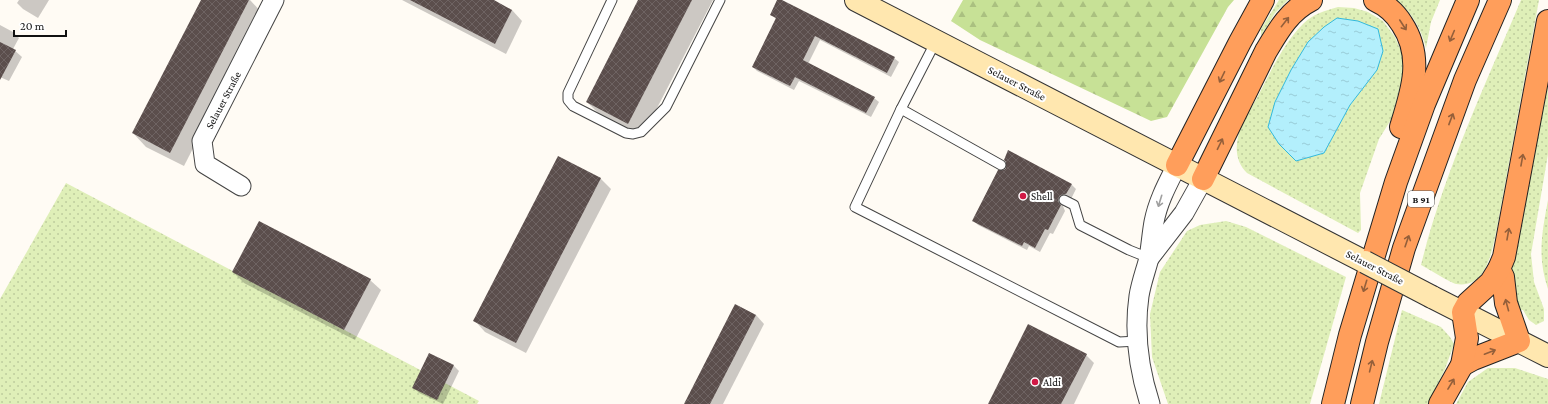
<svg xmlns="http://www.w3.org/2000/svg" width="1548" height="404" viewBox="0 0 1548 404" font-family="'Crimson Pro',serif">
<defs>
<pattern id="grass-dots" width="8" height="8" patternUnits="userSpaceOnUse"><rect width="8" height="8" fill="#dfefb8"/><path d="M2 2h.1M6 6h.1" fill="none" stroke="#becc9d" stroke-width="1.8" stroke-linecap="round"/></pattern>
<pattern id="forest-firs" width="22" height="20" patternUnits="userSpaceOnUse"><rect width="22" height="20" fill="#c7e196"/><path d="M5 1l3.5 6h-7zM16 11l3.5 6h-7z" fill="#aac080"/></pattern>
<pattern id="water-ripples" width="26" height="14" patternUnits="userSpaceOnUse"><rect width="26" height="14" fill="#b3effc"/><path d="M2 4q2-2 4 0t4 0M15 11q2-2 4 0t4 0" fill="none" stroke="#99ccd7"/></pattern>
<pattern id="building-cross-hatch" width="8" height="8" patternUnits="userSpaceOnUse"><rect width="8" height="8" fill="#5b4e4c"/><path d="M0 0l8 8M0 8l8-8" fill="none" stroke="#6e6362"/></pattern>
</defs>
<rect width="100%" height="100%" fill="#fffbf4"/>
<g fill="url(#grass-dots)" fill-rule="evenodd">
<path d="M1279,0H1288L1275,13L1261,36V29Z"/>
<path d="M1397,0H1440L1431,22L1426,48C1421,28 1412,13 1397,0Z"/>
<path d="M1521,0H1539L1497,228C1492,250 1487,289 1456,284C1449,282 1429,269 1421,265C1444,172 1484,88 1521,0Z"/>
<path d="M1338,7L1354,8L1368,12L1383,21L1395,37L1404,58L1403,75L1392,118L1379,139L1360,193L1361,230L1358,233L1247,173C1237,163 1235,151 1238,137C1241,123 1251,109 1258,96C1271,71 1283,44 1303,24C1313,14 1324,11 1338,7ZM1324,27L1377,70L1350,105L1324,153L1297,160L1279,144L1291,70L1308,42Z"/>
<path d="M1548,70V154L1531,254L1534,282L1544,309V321L1536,325L1529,320L1523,310H1516L1511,269Z"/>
<path d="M66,183L479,401L477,404H0V299Z"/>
<path d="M1548,200V289C1537,257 1542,232 1548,200Z"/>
<path d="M1226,221L1246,227L1346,277L1310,404H1168L1152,357L1150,314L1160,272L1187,231L1200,225Z"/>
<path d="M1402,310L1441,327L1450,337L1454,344L1445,369L1428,404H1379Z"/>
<path d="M1488,368H1515L1548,379V404H1456L1468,382Z"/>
</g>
<path fill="url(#forest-firs)" d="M963,0H1234L1228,7L1167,117L1151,121L980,40L951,21Z"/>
<path fill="url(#water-ripples)" stroke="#32b9dc" d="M1337,18L1358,21L1378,29L1383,51L1377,70L1350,105L1324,153L1296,161L1279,144L1268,127L1275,102L1291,70L1308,42L1324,27Z"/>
<g fill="#0003">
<path d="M19,0H49L38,18L23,9L17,3Z"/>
<path d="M202,0H250L262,13L184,166L146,147L133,133Z"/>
<path d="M402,0H492L512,10L522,21L506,54Z"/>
<path d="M640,0H713L642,137L601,116L587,102Z"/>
<path d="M778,0L894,58L899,62L891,77L820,40L808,64L874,98L879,102L871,117L799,81L794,90L757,71L753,67L777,20L771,14Z"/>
<path d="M0,25L13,32L19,38L13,49L22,57L9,81L0,77Z"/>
<path d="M600,178L611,189L526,353L485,332L475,321Z"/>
<path d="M1071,184L1076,189L1071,199L1063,202V206L1065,211L1053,234L1050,233L1040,252L1029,246L1027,250L978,225L973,220Z"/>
<path d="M233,272L370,280L381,290L355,340L244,283Z"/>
<path d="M736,305L756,315L764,324L723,404H685Z"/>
<path d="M1086,355L1094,363L1074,404H989Z"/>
<path d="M453,365L459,371L443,404L419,393L413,387Z"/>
</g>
<g fill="url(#building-cross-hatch)">
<path d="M201,0H249L170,153L132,133Z"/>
<path d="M410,0H494L512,10L495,44Z"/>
<path d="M638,0H692L628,124L586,102Z"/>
<path d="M777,0H782L895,57L887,73L815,36L803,60L875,97L866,113L795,77L790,86L752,67L776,18L770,15Z"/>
<path d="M0,42L16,50L0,80Z"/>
<path d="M1008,150L1072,184L1066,194L1061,195L1059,197L1058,201L1061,205L1048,230L1045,229L1035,248L1024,242L1022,246L972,221L998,170H1004L1006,168V162L1004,160Z"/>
<path d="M558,156L601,178L516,343L473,321Z"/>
<path d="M259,221L371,279L344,330L232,272Z"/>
<path d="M735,304L756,315L710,404H684Z"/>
<path d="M1028,324L1087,354L1061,404H988Z"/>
<path d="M429,353L454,365L437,400L412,388Z"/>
</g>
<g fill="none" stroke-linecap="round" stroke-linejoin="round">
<defs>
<g id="service">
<path d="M612,0L568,93V100L573,106L626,133L633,134L641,132L666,107L720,0"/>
<path d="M936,41L901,109L1001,165"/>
<path d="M901,109L855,207L1119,342L1138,341"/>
<path d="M1064,200L1074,205L1080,225L1129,250L1149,258"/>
</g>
<g id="minor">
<path d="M241,186L205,164L202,141L274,0"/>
<path d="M1150,257L1184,213L1203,179"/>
<path d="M1150,404C1139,370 1134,331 1139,296C1141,283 1146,270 1149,258C1151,246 1152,233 1154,222C1158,201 1168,183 1177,165"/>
</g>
<g id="secondary">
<path d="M856,0L1365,262"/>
<path d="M1432,297L1548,356"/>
</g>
<g id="trunk">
<path d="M1375,0C1386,5 1396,14 1402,24C1424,57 1412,92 1401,127"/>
<path d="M1177,165L1240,42L1263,0"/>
<path d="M1203,179L1266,51C1278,31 1289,11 1311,0"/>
<path d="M1462,365L1473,359L1519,341L1506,303L1503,277L1499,269"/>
<path d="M1333,404L1350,335L1396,182L1424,104L1468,0"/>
<path d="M1362,404L1377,342L1404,248L1465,80L1500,0"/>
<path d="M1440,404L1462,365L1467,338L1463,312L1468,303L1491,282L1499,269L1504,257L1548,21"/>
</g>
</defs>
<use href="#service" stroke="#444" stroke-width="11"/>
<use href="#minor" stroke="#444" stroke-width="21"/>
<use href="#secondary" stroke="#333" stroke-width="24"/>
<use href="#trunk" stroke="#222" stroke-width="24"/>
<use href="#service" stroke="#fff" stroke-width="9"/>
<use href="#minor" stroke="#fff" stroke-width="19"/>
<use href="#secondary" stroke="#ffe7af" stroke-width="22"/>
<use href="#trunk" stroke="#ff9e5b" stroke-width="22"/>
<defs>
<path id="secondary-bridge" d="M1365,262L1432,297"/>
</defs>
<use href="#secondary-bridge" stroke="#333" stroke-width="24" stroke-linecap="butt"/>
<use href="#secondary-bridge" stroke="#ffe7af" stroke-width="22"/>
</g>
<defs><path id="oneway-shaft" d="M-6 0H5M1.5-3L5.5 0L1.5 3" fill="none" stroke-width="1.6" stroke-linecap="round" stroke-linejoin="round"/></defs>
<g stroke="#945f3a">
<use href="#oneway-shaft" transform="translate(1285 22) rotate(-52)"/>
<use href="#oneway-shaft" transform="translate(1403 25) rotate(57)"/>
<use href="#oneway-shaft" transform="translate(1452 36) rotate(113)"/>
<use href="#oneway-shaft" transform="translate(1222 77) rotate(116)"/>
<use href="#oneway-shaft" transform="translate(1451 119) rotate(-69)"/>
<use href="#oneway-shaft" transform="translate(1220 144) rotate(-64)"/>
<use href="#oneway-shaft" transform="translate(1522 160) rotate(-80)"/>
<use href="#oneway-shaft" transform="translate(1508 234) rotate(-80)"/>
<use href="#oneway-shaft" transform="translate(1407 241) rotate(-71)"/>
<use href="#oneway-shaft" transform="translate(1365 286) rotate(107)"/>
<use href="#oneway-shaft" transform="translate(1507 305) rotate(-105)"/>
<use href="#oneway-shaft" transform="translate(1490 352) rotate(-21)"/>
<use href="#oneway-shaft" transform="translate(1371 366) rotate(-76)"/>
<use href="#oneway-shaft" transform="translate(1451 384) rotate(-59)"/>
</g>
<use stroke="#a0a0a0" href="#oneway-shaft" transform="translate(1160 201) rotate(107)"/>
<g fill="#d11845" stroke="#fff" stroke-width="1.5">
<circle cx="1023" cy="196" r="4"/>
<circle cx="1035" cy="382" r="4"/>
</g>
<g text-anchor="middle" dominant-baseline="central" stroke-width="4" stroke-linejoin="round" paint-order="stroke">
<rect fill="#fff" stroke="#585858" stroke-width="1" x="1408" y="191" width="26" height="16" rx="3"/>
<g font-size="10" font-weight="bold" fill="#111">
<text x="1421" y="199">B 91</text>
</g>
<g font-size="11" fill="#111" stroke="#fff">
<text transform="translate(1017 83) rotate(27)">Selauer Straße</text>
<text transform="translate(223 100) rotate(-62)">Selauer Straße</text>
<text transform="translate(1375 267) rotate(27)">Selauer Straße</text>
</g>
<g font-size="11" fill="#111" stroke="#fff" text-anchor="start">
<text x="1031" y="196">Shell</text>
<text x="1043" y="382">Aldi</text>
</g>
</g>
<path d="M14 30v6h52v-6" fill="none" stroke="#111111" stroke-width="2"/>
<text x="20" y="30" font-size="12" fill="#111111" stroke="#ffffff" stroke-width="3" paint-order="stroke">20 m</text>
</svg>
